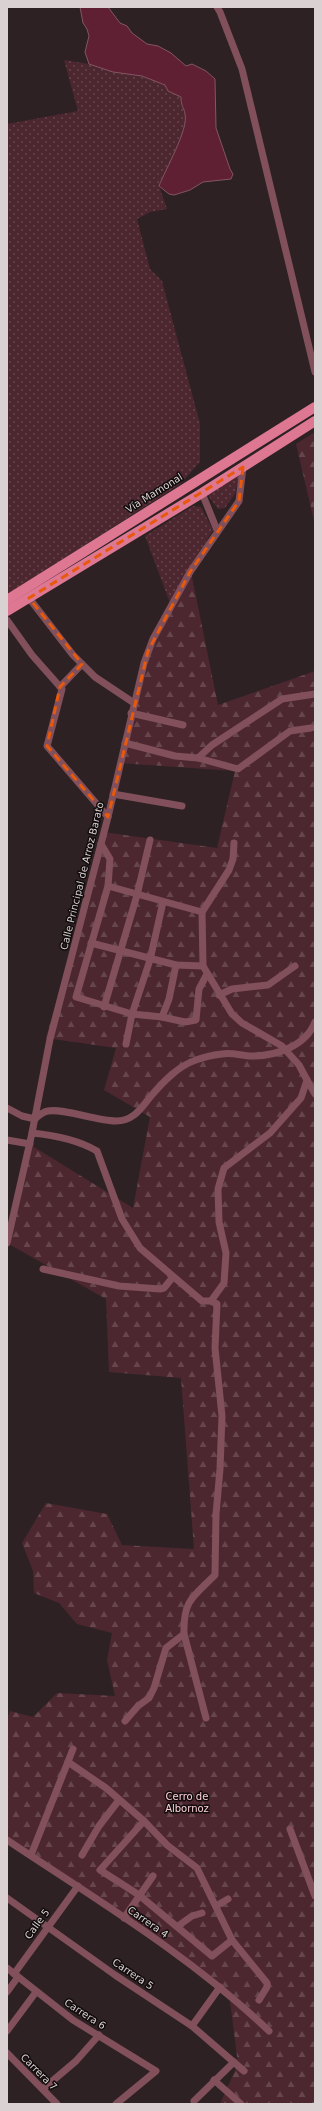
<svg xmlns="http://www.w3.org/2000/svg" width="322" height="2111" viewBox="0 0 322 2111" font-family="'DejaVu Sans',sans-serif">
<defs>
<pattern id="grass-dots" width="8" height="8" patternUnits="userSpaceOnUse"><rect width="8" height="8" fill="#4d2730"/><path d="M2 2h.1M6 6h.1" fill="none" stroke="#66454d" stroke-width="1.8" stroke-linecap="round"/></pattern>
<pattern id="forest-firs" width="22" height="20" patternUnits="userSpaceOnUse"><rect width="22" height="20" fill="#4d2730"/><path d="M5 1l3.5 6h-7zM16 11l3.5 6h-7z" fill="#66454d"/></pattern>
</defs>
<rect width="100%" height="100%" fill="#2d2124"/>
<g fill="url(#grass-dots)">
<path d="M64,60L89,64L113,72L142,76L166,85L168,91L181,96C181,107 184,107 185,114C189,129 165,170 159,186L167,209L150,212L137,219L150,269L162,281L200,424V462L180,484L7,595V124L78,111Z"/>
<path d="M240,473L235,494L225,508L218,509L207,494Z"/>
<path d="M193,506L201,507L213,530L170,603L145,536Z"/>
</g>
<g fill="url(#forest-firs)">
<path d="M315,432V525L296,444Z"/>
<path d="M191,572L218,705L315,671V2104H220L238,2064L229,1993L139,1924L7,1836V1719L10,1711L33,1717L57,1693L115,1696L107,1660L112,1633L77,1624L59,1603L34,1593L33,1571L22,1543L46,1503L107,1514L122,1545L194,1549L181,1378L109,1372L106,1299L7,1243L29,1144L133,1208L150,1117L104,1090L116,1048L46,1038L103,832L217,848L235,771L119,763L143,663Z"/>
</g>
<path fill="#5f2033" stroke="#845563" d="M80,7H108L120,23L127,26L132,33L147,44L158,46L171,53L186,66L192,64L206,71L215,79L216,128L230,169L233,174L231,179L203,182L190,190L174,195L169,194L159,186C165,170 189,129 185,114C184,107 181,107 181,97L168,91L165,85L142,76L113,72L89,64L85,52L89,36L87,29L83,23Z"/>
<g fill="none" stroke-linecap="round" stroke-linejoin="round">
<g stroke="#81505b" stroke-width="7">
<path d="M217,7L220,12L242,69L315,372"/>
<path d="M202,493L217,530"/>
<path d="M29,598L73,655L95,677L134,703"/>
<path d="M7,620L32,655L62,689L47,746L108,817"/>
<path d="M60,687L82,664"/>
<path d="M131,713L183,725"/>
<path d="M125,743L175,756L198,758L212,745L282,699L315,694"/>
<path d="M198,758L238,769L290,731L311,728"/>
<path d="M113,794L182,806"/>
<path d="M101,844L110,859L108,886L76,997L132,1014L162,1017L169,999L176,965"/>
<path d="M108,886L202,912"/>
<path d="M91,943L176,965L203,966"/>
<path d="M219,995L232,989L268,985L295,966"/>
<path d="M104,1007L137,895L150,840"/>
<path d="M162,1017L185,1022L196,1020L199,989L207,974"/>
<path d="M126,1044L132,1014L150,960L163,902"/>
<path d="M307,1080L315,1094"/>
<path d="M7,1108L22,1116L35,1119C39,1115 43,1112 48,1111C63,1108 97,1121 116,1121C134,1121 141,1108 151,1096C163,1082 178,1066 196,1060C204,1057 214,1055 222,1054C232,1052 242,1056 252,1056C276,1056 306,1046 315,1022"/>
<path d="M32,1133C53,1135 78,1140 97,1151L122,1219L140,1248L202,1301H211L217,1304L215,1348L222,1416L220,1469L216,1514L215,1575C193,1597 183,1600 184,1634L166,1648L154,1688L149,1698L138,1706L125,1721"/>
<path d="M7,1140L30,1144"/>
<path d="M7,1243L32,1133L50,1039L108,817L144,663L153,639L190,572L239,501L243,467"/>
<path d="M43,1269L119,1286L160,1289L164,1288L173,1277"/>
<path d="M211,1301L224,1283L226,1253L219,1222L218,1189L224,1168L270,1133L301,1098L307,1080L299,1065L282,1046L242,1023L232,1014L203,966L202,912L229,870L233,859L234,843"/>
<path d="M184,1634L206,1718"/>
<path d="M68,1762L106,1788L144,1821L167,1845L197,1868L232,1940L267,1983V1987L259,2000"/>
<path d="M144,1821L100,1870L139,1895L212,1956L232,1940"/>
<path d="M290,1829L315,1896"/>
<path d="M7,1840C97,1900 191,1956 269,2031"/>
<path d="M31,1855L73,1749"/>
<path d="M82,1855L99,1826L119,1800"/>
<path d="M7,1898L115,1975L192,2026L244,2071"/>
<path d="M216,1906L228,1899"/>
<path d="M124,1918L153,1876"/>
<path d="M178,1926L192,1916L202,1913"/>
<path d="M7,1968L73,2020L156,2071L116,2104"/>
<path d="M14,1974L78,1886"/>
<path d="M7,1992L18,1977"/>
<path d="M192,2026L220,1987"/>
<path d="M7,2031L36,1992"/>
<path d="M7,2053L57,2104"/>
<path d="M214,2080L241,2104"/>
<path d="M43,2089L76,2061L99,2035"/>
<path d="M194,2101L234,2062"/>
</g>
<g stroke="#de7792" stroke-width="10">
<path d="M7,600L315,407"/>
<path d="M7,611L202,493L315,421"/>
</g>
</g>
<path fill="none" stroke="#e8590c" stroke-width="3" stroke-dasharray="8 5" stroke-linejoin="round" d="M243,467L239,501L190,572L148,651L108,817L47,746L60,687L82,664L29,598Z"/>
<g text-anchor="middle" dominant-baseline="central" stroke-width="3" stroke-linejoin="round" paint-order="stroke">
<g font-size="10" fill="#d9d1d2" stroke="#120c0d">
<text transform="translate(154 493) rotate(-32)">Vía Mamonal</text>
<text transform="translate(82 876) rotate(-76)">Calle Principal de Arroz Barato</text>
<text transform="translate(148 1922) rotate(35)">Carrera 4</text>
<text transform="translate(37 1924) rotate(-54)">Calle 5</text>
<text transform="translate(133 1974) rotate(34)">Carrera 5</text>
<text transform="translate(85 2014) rotate(33)">Carrera 6</text>
<text transform="translate(39 2072) rotate(45)">Carrera 7</text>
</g>
<g font-size="10" fill="#fcd1da" stroke="#120c0d">
<text x="187" y="1796">Cerro de<tspan x="187" dy="12">Albornoz</tspan></text>
</g>
</g>
<rect width="322" height="2111" fill="none" stroke="#d9d1d2" stroke-width="16"/>
</svg>
